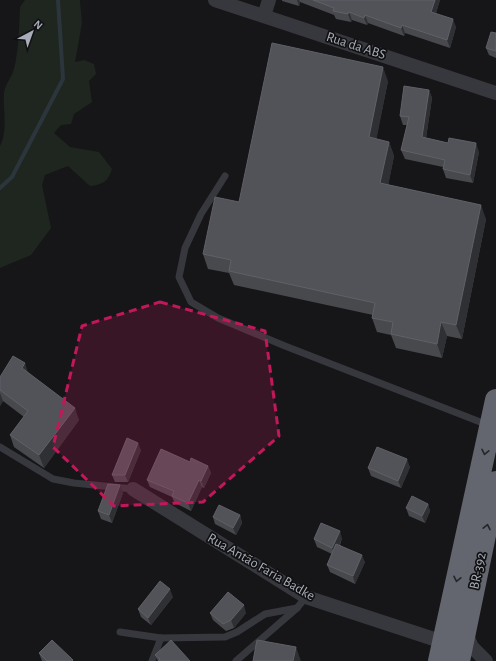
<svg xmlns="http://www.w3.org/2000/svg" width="496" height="661" viewBox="0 0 496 661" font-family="'Alegreya Sans',sans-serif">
<rect width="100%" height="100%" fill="#161618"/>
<path fill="#1e261f" d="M25,0H80L82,23L75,62L84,60L94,64L96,74L89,81L92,102L74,114L71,124L61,125L54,133L70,147L99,152L112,169C108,181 103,185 90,186L68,166L45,175L42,185L51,228L31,255L0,268V146C8,132 3,110 4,94C4,86 12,77 14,69C19,49 19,27 20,7Z"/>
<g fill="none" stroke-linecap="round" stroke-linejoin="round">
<path stroke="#2c353c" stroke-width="4" d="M0,188L12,177L63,79L58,0"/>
<g stroke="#37383d" stroke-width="7">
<path d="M225,176L201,214L185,248L179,277L191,302L218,318L285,346L488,425"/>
<path d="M0,447L53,479L74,483L133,489"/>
<path d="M120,632L161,638L152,661"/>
<path d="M161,638L225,637L237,632L265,614L297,608"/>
<path d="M236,661L297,608L306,597"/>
</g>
<g stroke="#37383d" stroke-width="14">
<path d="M215,0L496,93"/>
<path d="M264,16L269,0"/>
<path d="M133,489L306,597L443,642"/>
<path d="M465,631L472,647L486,661"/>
</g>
<g stroke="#63666e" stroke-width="22">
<path d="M439,661L496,400"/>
<path d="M459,661L496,482"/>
</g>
</g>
<g fill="#47494d">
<path d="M282,0H440L436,13L456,27L450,48L405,33L404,36L368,23L367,25L352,20L351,22L336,19L334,15L300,2L299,6L282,1Z"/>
<path d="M496,33V58L489,55L486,48Z"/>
<path d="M388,81L376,139L389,142L394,156L388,185L486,219L462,339L447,336L442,358L396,348L391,335L377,332L372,318L373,315L234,285L229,273L208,269L203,254L239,202Z"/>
<path d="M429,90L432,98L426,138L479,152L473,183L446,178L443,169V167L405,159L401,150L407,125H403L400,116Z"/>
<path d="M28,373L79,420L44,468L14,447L10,435L24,417L3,401L0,406V377Z"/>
<path d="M141,450L128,482H115L112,475Z"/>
<path d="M190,462L208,466L211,473L204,488L202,487L191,511L175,503L172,497L150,487L147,480Z"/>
<path d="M410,467L401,488L371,476L368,468Z"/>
<path d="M123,493L112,523L101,519L98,511Z"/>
<path d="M428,504L430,511L425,523L409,516L406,508Z"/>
<path d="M240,515L242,523L236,535L215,524L213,517Z"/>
<path d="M342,538L340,545L365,562L355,584L330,572L327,565L332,554L317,547L314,539Z"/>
<path d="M173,597L151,625L141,617L138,609Z"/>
<path d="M210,613H246L234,628L226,631L213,620Z"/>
<path d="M39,653L74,661H42Z"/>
<path d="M155,655L190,661H158Z"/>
</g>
<g fill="#2f3033">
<path d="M297,0H299L300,2L299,6Z"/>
<path d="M435,0H440L434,20L431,12Z"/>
<path d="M349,12L352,20L351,22L348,14Z"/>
<path d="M365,15L368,23L367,25L364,18Z"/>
<path d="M453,19L456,27L450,48L447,40Z"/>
<path d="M402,25L405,33L404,36L401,28Z"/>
<path d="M383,67L388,81L374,152L369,137Z"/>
<path d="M429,90L432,98L425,145L422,137Z"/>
<path d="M389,142L394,156L386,197L380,183Z"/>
<path d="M476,143L479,152L473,183L470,175Z"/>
<path d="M481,205L486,219L462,339L456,325Z"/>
<path d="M441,322L447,336L442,358L437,344Z"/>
<path d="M25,363L29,376L22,368Z"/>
<path d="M0,393L3,401L0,406Z"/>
<path d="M75,408L79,420L44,468L39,455Z"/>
<path d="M138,443L141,450L128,482L125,475Z"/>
<path d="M407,459L410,467L401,488L398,481Z"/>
<path d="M208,466L211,473L204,488L201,481Z"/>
<path d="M199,480L202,487L191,511L188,503Z"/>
<path d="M120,485L123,493L112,523L109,515Z"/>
<path d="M428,504L430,511L425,523L422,516Z"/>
<path d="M240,515L242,523L236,535L233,528Z"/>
<path d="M340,531L342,538L335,555L332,548Z"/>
<path d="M362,555L365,562L355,584L353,576Z"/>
<path d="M170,589L173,597L151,625L148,618Z"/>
<path d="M244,605L246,613L234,628L231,620Z"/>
<path d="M296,647L301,661H293Z"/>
</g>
<g fill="#525359" stroke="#5f6168">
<path d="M313,0H435L431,12L453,19L447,40L402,25L401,28L365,15L364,18L349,12L348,14L333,11L334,8Z"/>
<path d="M491,32L496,33V51L486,48Z"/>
<path d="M272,43L383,67L369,137L389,142L380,183L481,205L456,325L441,322L437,344L391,334L393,322L372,318L375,303L229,271L231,260L203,254L215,197L239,202Z"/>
<path d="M404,86L429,90L422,137L448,143L449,138L476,143L470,175L443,169L445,160L401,150L409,117L400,116Z"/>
<path d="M13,356L25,363L22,368L75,408L39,455L10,435L28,411L0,390V377Z"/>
<path d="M127,438L138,443L125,475H112Z"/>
<path d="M377,447L407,459L398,481L368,468Z"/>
<path d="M161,449L190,462L191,458L208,466L201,481L199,480L188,503L172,496L174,491L147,480Z"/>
<path d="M108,484L120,485L109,515L98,511Z"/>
<path d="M412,496L428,504L422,516L406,508Z"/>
<path d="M219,505L240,515L233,528L213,517Z"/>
<path d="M321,523L340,531L332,548L314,539Z"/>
<path d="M336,544L362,555L353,576L327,565Z"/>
<path d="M160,581L170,589L148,618L138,609Z"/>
<path d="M228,592L244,605L231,620L223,624L210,613Z"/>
<path d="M52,640L73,660L72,661H47L39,653Z"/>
<path d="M171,640L190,661H158L160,659L155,655Z"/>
<path d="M257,640L296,647L293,661H253Z"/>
</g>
<defs><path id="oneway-chevron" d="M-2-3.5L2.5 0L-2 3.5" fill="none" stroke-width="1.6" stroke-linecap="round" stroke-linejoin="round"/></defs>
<g stroke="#26262a">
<use href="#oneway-chevron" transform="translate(485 452) rotate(102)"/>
<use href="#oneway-chevron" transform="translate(487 527) rotate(-78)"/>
<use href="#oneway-chevron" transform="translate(457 579) rotate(102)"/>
</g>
<path fill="#c2185b" fill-opacity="0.2" stroke="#c2185b" stroke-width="3" stroke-dasharray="8 5" stroke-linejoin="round" d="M160,302L265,331L279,436L203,502L114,506L53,447L82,326Z"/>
<g text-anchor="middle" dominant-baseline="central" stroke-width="3.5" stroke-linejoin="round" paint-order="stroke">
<g font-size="14" fill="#a8adb8" stroke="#111113">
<text transform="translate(356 46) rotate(18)">Rua da ABS</text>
<text transform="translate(261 567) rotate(30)">Rua Antão Faria Badke</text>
<text transform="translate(478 571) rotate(-78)">BR-392</text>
</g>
</g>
<g transform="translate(32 32) rotate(41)" stroke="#111113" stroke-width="3" paint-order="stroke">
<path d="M0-3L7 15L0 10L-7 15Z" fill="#a8adb8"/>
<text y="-6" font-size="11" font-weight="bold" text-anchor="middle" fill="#a8adb8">N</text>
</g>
</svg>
